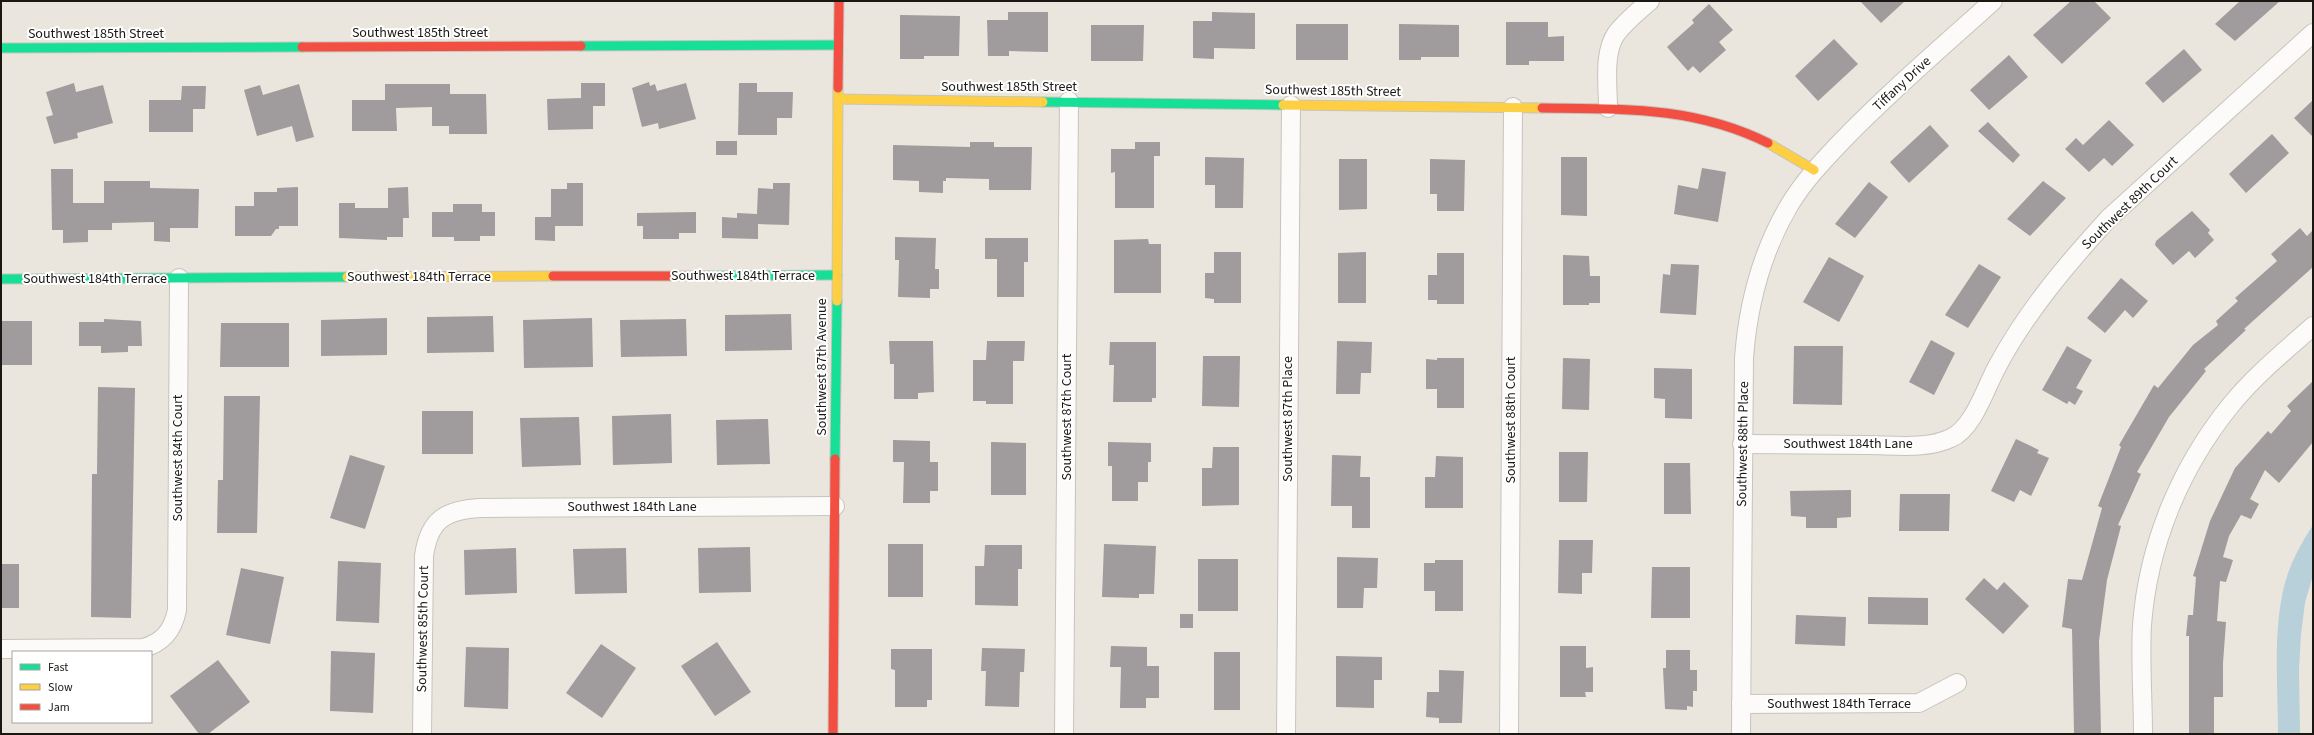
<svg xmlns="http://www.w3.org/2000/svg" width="2314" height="735" viewBox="0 0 2314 735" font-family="'Source Sans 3',sans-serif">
<rect width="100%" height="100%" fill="#eae6dd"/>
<path fill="#b7d0da" d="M2313,525V575L2305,603L2301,634L2299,669L2300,734H2278C2278,687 2273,637 2283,591C2288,567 2300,545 2313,525Z"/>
<g fill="#a09b9c">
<path d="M1860,1H1905L1881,23Z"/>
<path d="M2071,1H2094L2111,18L2062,64L2033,35Z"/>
<path d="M2240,1H2280L2235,41L2215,24Z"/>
<path d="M1709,4L1733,30L1719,42L1726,50L1700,73L1693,66L1688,71L1667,47L1694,23L1692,20Z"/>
<path d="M1008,12H1048V52L1009,51V56H988L987,20H1008Z"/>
<path d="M1212,12L1255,13V49L1214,48V59L1193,58V21H1212Z"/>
<path d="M900,15L960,16L959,56H924V59H900Z"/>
<path d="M1506,22H1548V37L1564,36V61H1529V65H1506Z"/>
<rect x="1296" y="24" width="52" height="36"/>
<path d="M1399,24L1459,25V57H1421V60H1399Z"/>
<path d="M1091,25H1144L1143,61H1091Z"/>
<path d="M1834,39L1858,64L1818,101L1795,76Z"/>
<path d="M2184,49L2202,70L2163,103L2145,83Z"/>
<path d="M2009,55L2028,77L1989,110L1970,90Z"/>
<path d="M649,82L650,86L655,84L657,91L686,83L696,119L659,129L658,123L642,127L632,88Z"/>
<path d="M74,83L76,92L103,85L113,123L77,133L78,138L54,144L46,117L53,115L46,92Z"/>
<path d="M581,83H605V106H593V129L548,130L547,99L581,98Z"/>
<path d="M739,83H757V92H793L792,118H777V135H738Z"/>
<path d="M299,84L314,137L296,142L292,126L257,136L244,90L260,85L263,95Z"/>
<path d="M385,84H450V94H486L487,134H449V126H432V107L396,108L397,131H352V100H385Z"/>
<path d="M182,86H206L205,109H193V132H149V100H181Z"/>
<path d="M2313,100V137L2294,118Z"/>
<path d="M2109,120L2134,145L2112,166L2104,158L2089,172L2065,149L2076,138L2083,145Z"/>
<path d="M1988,122L2020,155L2013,163L1978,131Z"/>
<path d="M1930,125L1949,146L1909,183L1890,162Z"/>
<path d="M2272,134L2289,153L2246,193L2229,174Z"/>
<rect x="716" y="141" width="21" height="14"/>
<path d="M970,142H994V147H1032L1031,190H989V179L946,178V181H943V193L919,192V181L893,180V145L970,147Z"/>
<path d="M1135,142H1160V156H1154V208H1115V172L1111,173V149H1135Z"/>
<path d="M1205,157L1244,158L1243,208H1215V185H1205Z"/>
<path d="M1561,157H1587V216L1561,215Z"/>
<path d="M1339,159H1367V209L1339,210Z"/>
<path d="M1430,159L1465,160L1464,211H1437V194H1430Z"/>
<path d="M1702,168L1726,172L1718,222L1674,214L1678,185L1698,189Z"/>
<path d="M51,169H73V203H104V181H150V188L199,189L198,228H170V242L154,241V222L112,223V230H88V242L63,243V230H52Z"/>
<path d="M2043,181L2066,198L2030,236L2007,219Z"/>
<path d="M1869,182L1888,197L1855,238L1835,224Z"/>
<path d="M567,183H583V226H555V241L535,240V217H551V189H567Z"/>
<path d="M773,183H790L789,225L758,224V239L722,238V217L737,218V213L757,214L758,188L773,189Z"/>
<path d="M298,187V226H279V229H276L271,236H235V206H254V192H277V188Z"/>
<path d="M408,187L409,218H403V237H387V240L339,238V203H355V208H388V188Z"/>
<path d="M453,204H482V212H495V236H480V241H454V237H432V212H453Z"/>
<path d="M2192,211L2210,230L2208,233L2214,240L2195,258L2189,251L2173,265L2155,245L2156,241Z"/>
<path d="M696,212V233H679V239H643V226H637V213Z"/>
<path d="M2300,228L2307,236L2313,230V267L2244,329L2246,330L2204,369L2206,371L2169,417L2137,472L2141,474L2118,525L2121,526L2107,580L2099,641L2101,734H2074L2072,629L2062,627L2068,579L2082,580L2102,508L2098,506L2121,447L2119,445L2154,385L2158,388L2193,345L2218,325L2216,321L2238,301L2235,298L2277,261L2271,254Z"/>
<path d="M895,237L936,238L935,269H939V289H930V298L898,297L899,260H895Z"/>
<path d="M985,238H1028V262H1024V297H997V259H985Z"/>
<path d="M1148,239L1149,244H1161V293H1114V240Z"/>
<path d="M1214,252H1241V303H1214V299L1205,298V273H1214Z"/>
<path d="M1366,252V303H1338V253Z"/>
<path d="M1437,253H1464V304H1437V300H1428V275H1437Z"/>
<path d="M1563,255L1589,256L1590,276H1600V303H1589V305H1563Z"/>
<path d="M1829,257L1864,276L1839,322L1803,302Z"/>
<path d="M1671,264L1699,265L1696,315L1660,313L1663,274L1670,275Z"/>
<path d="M1979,264L2001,277L1968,328L1945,315Z"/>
<path d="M2121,278L2148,301L2133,318L2125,310L2105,333L2087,318Z"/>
<path d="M791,314L792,350L725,351V315Z"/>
<path d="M493,316L494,352L427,353V317Z"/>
<path d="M387,318V355L321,356V320Z"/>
<path d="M592,318L593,367L524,368L523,320Z"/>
<path d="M104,319L141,321L142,346H128V352L101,353V346H79V322H104Z"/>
<path d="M686,319L687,356L621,357L620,320Z"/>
<rect x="1" y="321" width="31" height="44"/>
<path d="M221,323H289V367H220Z"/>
<path d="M1931,340L1955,353L1934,395L1909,382Z"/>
<path d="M889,341H933L934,392L918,393V399H894V364H890Z"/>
<path d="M987,341H1025L1024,361H1013V404H986V401H973V360H986Z"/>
<path d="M1337,341L1372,342L1371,373H1361L1360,394H1336Z"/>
<path d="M1110,342H1156V398H1152V402H1113L1114,365H1109Z"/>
<path d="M1794,346H1843L1842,405L1793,404Z"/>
<path d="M2067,346L2092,360L2076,388L2083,391L2075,405L2069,401L2067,404L2042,390Z"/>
<path d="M1203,356H1240L1239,407L1202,406Z"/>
<path d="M1437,358H1464V408H1437V389H1426V359L1437,360Z"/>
<path d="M1563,358L1590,359L1589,410L1562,409Z"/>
<path d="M1654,368L1692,369V419L1665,418V399L1654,398Z"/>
<path d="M2313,381V442L2279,483L2265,470L2250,499L2259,504L2251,519L2241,515L2229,536L2223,557L2233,560L2226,582L2220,581L2217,621L2226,622L2223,663V697H2214V734H2189V636H2186L2188,615H2193L2196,577L2193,576L2210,521L2235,468L2268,431L2271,434L2291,411L2287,406Z"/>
<path d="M98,387L135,388L131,618L91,617L92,474H97Z"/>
<path d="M224,396H260L257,533H217L218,480H223Z"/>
<rect x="422" y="411" width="51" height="43"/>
<path d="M671,414L672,463L613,465L612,416Z"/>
<path d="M579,417L581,465L522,467L520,418Z"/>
<path d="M768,419L770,464L717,465L716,420Z"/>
<path d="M2016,439L2039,450L2037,453L2049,458L2031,496L2020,490L2014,502L1991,491Z"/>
<path d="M893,440L930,441V462H938V491H930V503H903L904,462H893Z"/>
<path d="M991,442L1026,443V495H991Z"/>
<path d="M1108,442L1151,443V462H1148V482H1138V501H1112V466H1108Z"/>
<path d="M1213,447H1239V505L1202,506V468H1212Z"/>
<path d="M1559,452H1588L1587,502H1559Z"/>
<path d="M350,455L385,466L365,529L330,518Z"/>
<path d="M1332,455L1361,456L1360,477H1370V528H1352V506H1331Z"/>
<path d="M1436,456L1463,457V508H1425V477H1435Z"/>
<path d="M1664,463H1690L1691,514H1664Z"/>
<path d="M1851,490V517L1837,518V528H1806V517L1791,516L1790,491Z"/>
<path d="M1900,494H1950L1949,531H1899Z"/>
<path d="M1559,540H1593L1592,573H1582V594L1558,593Z"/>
<rect x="888" y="544" width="35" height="53"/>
<path d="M1104,544L1156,546L1154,594H1139V598L1102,597Z"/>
<path d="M985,545H1022V569H1018V606L975,605V566H984Z"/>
<path d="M750,547L751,592L699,593L698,548Z"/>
<path d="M516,548L517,593L465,595L464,550Z"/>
<path d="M626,548L627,593L575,594L573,549Z"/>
<path d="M1337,557L1378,558L1377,588H1364L1363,608H1337Z"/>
<rect x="1198" y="559" width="40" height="52"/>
<path d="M1435,560H1463V611H1435V591H1424V563H1435Z"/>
<path d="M338,561L381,563L379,623L336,621Z"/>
<rect x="1" y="564" width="18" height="44"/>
<path d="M1652,567H1690V618H1651Z"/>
<path d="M241,568L284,577L270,644L226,635Z"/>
<path d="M1984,578L1997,590L2004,582L2029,606L2003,634L1965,599Z"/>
<path d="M1868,597L1928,598V625L1868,624Z"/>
<rect x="1180" y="614" width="13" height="14"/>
<path d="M1796,615L1846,617L1845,646L1795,644Z"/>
<path d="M717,642L751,692L715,716L681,666Z"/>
<path d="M601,644L636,668L602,718L566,693Z"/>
<path d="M1111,646L1147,647V666H1159V698H1146V708H1120L1121,667H1110Z"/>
<path d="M1560,646H1586V668L1593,667V692H1585L1586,697H1560Z"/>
<path d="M466,647L509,648L508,709L464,707Z"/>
<path d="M982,648L1025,649L1024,672H1020L1019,707L985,706L986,671H981Z"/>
<path d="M891,649H932V700H927V707H895V670L891,669Z"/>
<path d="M1666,650H1690V670H1697V691H1693V707L1687,706V710L1665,709L1663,668H1666Z"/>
<path d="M331,651L375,653L373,713L330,711Z"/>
<rect x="1214" y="652" width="26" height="58"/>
<path d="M1336,656L1382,657V680H1374V708L1336,707Z"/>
<path d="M218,660L250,702L208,734H199L170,696Z"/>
<path d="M1439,670L1464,671L1462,723H1439V718L1426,717L1427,692H1439Z"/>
</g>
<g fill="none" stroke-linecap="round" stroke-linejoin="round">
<defs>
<g id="street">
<path d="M1608,108C1608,86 1603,53 1616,34C1625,22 1638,11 1650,1"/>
<path d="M1742,444C1784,444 1825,445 1867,445C1893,445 1926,450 1951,438C1974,428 1986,386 1998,365C2027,311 2067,264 2109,218L2313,33"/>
<path d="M1,649L143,648C163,643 173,630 177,610L179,278"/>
<path d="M1741,704L1919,703L1957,683"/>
<path d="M422,734L424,556C429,520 445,510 480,508L835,506"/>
<path d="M1064,734L1069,101"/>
<path d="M1286,734L1291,105"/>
<path d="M1509,734L1513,107"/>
<path d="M1741,734L1744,358C1748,304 1762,251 1790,204C1804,181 1822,162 1840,143C1888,93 1941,48 1993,1"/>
<path d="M2143,734C2143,698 2140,661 2142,625C2148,545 2180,468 2230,406C2254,376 2285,351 2313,326"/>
</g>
<g id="fast">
<path d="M581,46L838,45"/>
<path d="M1,48L302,47"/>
<path d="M1043,102L1283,105"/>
<path d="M708,276L837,275"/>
<path d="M1,279L347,277"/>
<path d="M835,459L837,301"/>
</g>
<g id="slow">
<path d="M838,99L1043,102"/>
<path d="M1283,105L1542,108"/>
<path d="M1768,143L1814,170"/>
<path d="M347,277L553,276"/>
<path d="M837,301L838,88"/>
</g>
<g id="jam">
<path d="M302,47L581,46"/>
<path d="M838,88L839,1"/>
<path d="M1542,108C1622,109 1694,106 1768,143"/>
<path d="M553,276H708"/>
<path d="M833,734L835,459"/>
</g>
</defs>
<use href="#street" stroke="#c7c4bd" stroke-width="20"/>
<use href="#fast" stroke="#c7c4bd" stroke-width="11"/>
<use href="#slow" stroke="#c7c4bd" stroke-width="11"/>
<use href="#jam" stroke="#c7c4bd" stroke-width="11"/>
<use href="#street" stroke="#fcfbfa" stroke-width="18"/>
<use href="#fast" stroke="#16e098" stroke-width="9"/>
<use href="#slow" stroke="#ffcf43" stroke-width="9"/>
<use href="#jam" stroke="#f24e42" stroke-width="9"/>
</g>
<g text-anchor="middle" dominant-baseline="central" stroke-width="4" stroke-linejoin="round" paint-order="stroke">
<g font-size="14" fill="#1b1813" stroke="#fff">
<text x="420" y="33">Southwest 185th Street</text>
<text x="96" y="34">Southwest 185th Street</text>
<text transform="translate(1902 84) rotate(-43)">Tiffany Drive</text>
<text x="1009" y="87">Southwest 185th Street</text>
<text transform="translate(1333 91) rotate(1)">Southwest 185th Street</text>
<text transform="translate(2130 203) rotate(-44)">Southwest 89th Court</text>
<text x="743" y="276">Southwest 184th Terrace</text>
<text x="419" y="277">Southwest 184th Terrace</text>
<text x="95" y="279">Southwest 184th Terrace</text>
<text transform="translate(822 367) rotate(-90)">Southwest 87th Avenue</text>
<text transform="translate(1067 417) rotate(-90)">Southwest 87th Court</text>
<text transform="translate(1288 419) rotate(-90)">Southwest 87th Place</text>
<text transform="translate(1511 420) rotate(-90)">Southwest 88th Court</text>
<text transform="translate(1743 444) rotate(-89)">Southwest 88th Place</text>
<text x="1848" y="444">Southwest 184th Lane</text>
<text transform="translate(178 458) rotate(-90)">Southwest 84th Court</text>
<text x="632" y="507">Southwest 184th Lane</text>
<text transform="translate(423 629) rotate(-89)">Southwest 85th Court</text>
<text x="1839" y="704">Southwest 184th Terrace</text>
</g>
</g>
<rect width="2314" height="735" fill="none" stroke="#1b1813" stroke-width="4"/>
<rect x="12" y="651" width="140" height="72" fill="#ffffff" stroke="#a4a3a1"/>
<rect x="20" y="664" width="20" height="6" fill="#16e098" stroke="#a4a3a1"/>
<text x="48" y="671" font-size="12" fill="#1b1813">Fast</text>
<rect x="20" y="684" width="20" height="6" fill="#ffcf43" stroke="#a4a3a1"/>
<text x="48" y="691" font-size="12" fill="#1b1813">Slow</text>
<rect x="20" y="704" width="20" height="6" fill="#f24e42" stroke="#a4a3a1"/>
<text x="48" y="711" font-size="12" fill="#1b1813">Jam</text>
</svg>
